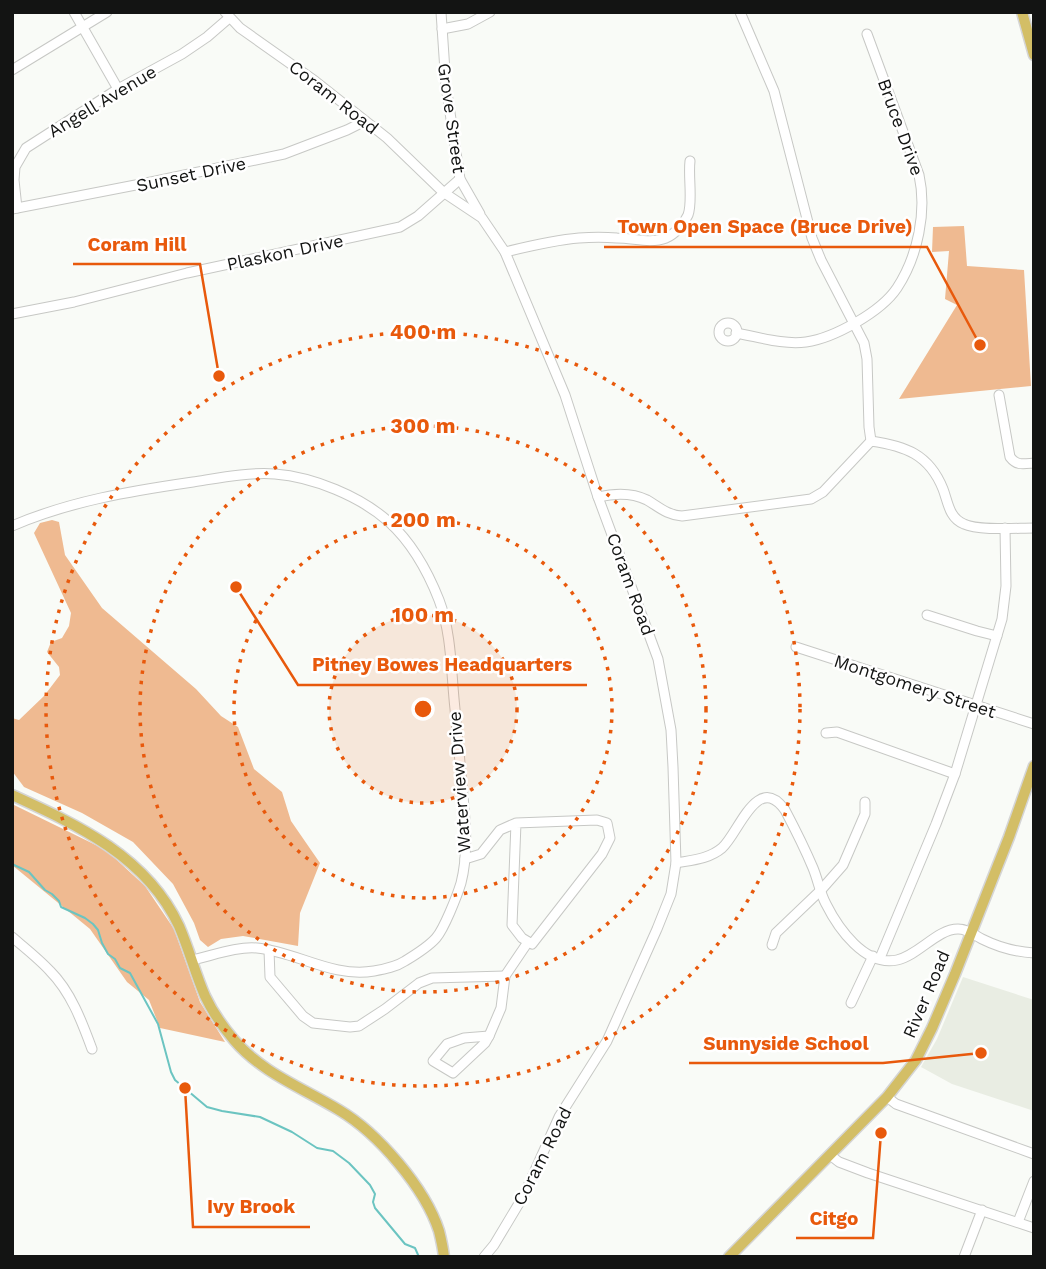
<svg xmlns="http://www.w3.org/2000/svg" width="1046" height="1269" viewBox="0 0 1046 1269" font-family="'Work Sans',sans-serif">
<rect width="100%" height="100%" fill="#f9fbf7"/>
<path fill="#e9ede3" d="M963,977L1034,1000V1111L952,1084L921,1067L937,1039Z"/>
<g fill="#efba91">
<path d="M964,226L967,266L1024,270L1031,386L899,399L957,305L945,299L949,251L932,252L933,227Z"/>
<path d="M52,520L59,522L65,555L102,608L196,689L221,716L238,727L254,769L282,792L291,821L320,863L300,913L298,946L243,936L221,939L208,947L200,940L194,923L173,884L133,842L82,813L24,787L12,771V718L19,720L44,696L60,675L59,667L47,652L51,642L62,638L69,626L71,613L34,533L40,523Z"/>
<path d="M12,804L106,850L145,886L174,929L200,1002L225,1042L160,1028L149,1000L127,982L90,929L12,865Z"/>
</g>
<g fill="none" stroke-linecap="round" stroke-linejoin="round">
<path stroke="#6bc4c1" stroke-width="2" d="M12,864L29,872L45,890L52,894L59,901L61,907L85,918L93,924L98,930L102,943L108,954L115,959L120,968L130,973L158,1024L171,1072L175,1080L207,1107L222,1111L260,1117L292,1132L317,1148L333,1151L349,1163L370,1185L375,1194L373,1202L375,1208L405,1244L415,1248L419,1257"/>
<defs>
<g id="minor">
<path d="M74,12L118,89"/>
<path d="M225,12L240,28L315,81L387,138L443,192L482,218L505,252L565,395L598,497L658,659L671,730L673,767L676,863L671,894L657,929L607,1041L559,1117L524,1195L494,1245L484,1257"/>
<path d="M441,12L446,86L460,179L480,214"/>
<path d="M740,12L774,91L812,238L821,260L864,343L867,359L869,427L871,441"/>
<path d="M442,29L468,24L490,12"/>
<path d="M12,70L107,12"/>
<path d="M17,208L14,180L15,167L26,148L118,89L182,54L207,37L229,18"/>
<path d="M12,209L151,182L284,154L347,130L365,121"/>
<path d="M505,252C530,246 554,240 579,238C592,237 605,237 617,238C634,238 650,244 666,238C675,234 684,224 688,215C693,202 688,177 690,161"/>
<path d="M12,314L74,302L187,273L400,227L418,216L460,179"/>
<circle cx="728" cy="332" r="9"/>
<path d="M736,333C759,337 783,345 806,342C834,338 881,312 897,288C918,256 927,211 919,175L867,34"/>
<path d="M999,395L1010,457C1017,466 1023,464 1034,463"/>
<path d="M598,497C615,493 631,492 647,500C659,507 667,515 682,516L811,499L823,492L871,441C905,446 929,454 943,489C948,502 949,518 964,524C979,531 1016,528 1034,528"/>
<path d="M12,526C70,501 131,491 193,482C219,478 248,472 275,474C313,477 360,496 389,522C412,543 428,572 439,600C452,634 451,673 455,709C457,734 460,760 462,785C465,817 469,852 461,883C457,896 444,929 436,938C428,947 415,955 405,961C396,967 385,969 374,971C332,978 297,952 257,948C238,946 211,956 192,960"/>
<path d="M927,615L977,631L997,636"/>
<path d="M796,647L1034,724"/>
<path d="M826,733L837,732L955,774"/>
<path d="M465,859L481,854L500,830L516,823L597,820L607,823L610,838L602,854L532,944L522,938L512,925L516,823"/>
<path d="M676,863C692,860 709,859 722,848C739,833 757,772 785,810C795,829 805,849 813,868C818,880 820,893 826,904C838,928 865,967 897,960C919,955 937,929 958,929C968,929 974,935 982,939C998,947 1017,952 1034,953"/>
<path d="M12,937C25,948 39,959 50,971C71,992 82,1022 92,1049"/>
<path d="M772,945L776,933L821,890L843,865L865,814V802"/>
<path d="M269,950L270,977L303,1016L313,1023L350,1027L359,1026L385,1009L419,983L432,978L505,976"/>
<path d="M880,958L936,824L955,774L1002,619L1006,586L1005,528"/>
<path d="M851,1003L873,956"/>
<path d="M489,1036L485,1043L453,1073L433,1061L447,1044L464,1038Z"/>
<path d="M489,1036L501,1008L505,976L528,942"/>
<path d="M887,1097L896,1104L1034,1154"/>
<path d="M830,1155L839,1162L868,1173L1034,1228"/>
<path d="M1018,1222L1034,1181"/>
<path d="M964,1257L982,1210"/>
</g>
<g id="major">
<path d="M1022,12L1034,55"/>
<path d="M12,795C78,825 147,857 179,926C189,949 195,973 205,996C212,1011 223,1027 234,1040C262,1073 303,1088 339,1110C378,1133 425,1188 439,1231C441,1239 443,1248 444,1257"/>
<path d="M729,1257L887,1097L916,1060L932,1028L955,974L1009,837L1034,766"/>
</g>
</defs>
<use href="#minor" stroke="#c7c8c5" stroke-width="11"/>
<use href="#major" stroke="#d5d5d5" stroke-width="13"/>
<use href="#minor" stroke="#fff" stroke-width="9"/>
<use href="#major" stroke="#d3be66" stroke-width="10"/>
</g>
<circle cx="423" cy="709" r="94" fill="#e8590c" fill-opacity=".12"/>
<g fill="none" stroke="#e8590c" stroke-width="3.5" stroke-dasharray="3.5 7">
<circle cx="423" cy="709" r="94"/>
<circle cx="423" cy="709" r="189"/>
<circle cx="423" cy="709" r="283"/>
<circle cx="423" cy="709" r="377"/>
</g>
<g text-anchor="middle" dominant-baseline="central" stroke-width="5" stroke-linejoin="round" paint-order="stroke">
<g font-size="18" fill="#131413" stroke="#fff">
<text transform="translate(334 97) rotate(38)">Coram Road</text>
<text transform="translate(102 101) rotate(-31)">Angell Avenue</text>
<text transform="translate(452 118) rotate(82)">Grove Street</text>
<text transform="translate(901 127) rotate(70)">Bruce Drive</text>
<text transform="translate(191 174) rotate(-12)">Sunset Drive</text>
<text transform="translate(285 252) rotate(-12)">Plaskon Drive</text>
<text transform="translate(631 584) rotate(70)">Coram Road</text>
<text transform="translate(915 686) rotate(18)">Montgomery Street</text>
<text transform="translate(459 782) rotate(-94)">Waterview Drive</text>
<text transform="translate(926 994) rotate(-67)">River Road</text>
<text transform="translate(542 1156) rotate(-63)">Coram Road</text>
</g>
</g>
<circle cx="423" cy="709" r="10" fill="#e8590c" stroke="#fff" stroke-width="3.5"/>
<g font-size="21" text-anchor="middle" font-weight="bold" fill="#e8590c" stroke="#fff" stroke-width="5" stroke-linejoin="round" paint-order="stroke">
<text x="423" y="339">400 m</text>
<text x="423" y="433">300 m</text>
<text x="423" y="527">200 m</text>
<text x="423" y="622">100 m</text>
</g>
<path fill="none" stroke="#e8590c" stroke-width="2.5" d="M980 345L927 247H604M219 376L200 264H73M236 587L298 685H587M981 1053L883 1063H689M185 1088L193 1227H310M881 1133L873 1238H796"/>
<g fill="#e8590c" stroke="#fff" stroke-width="2.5">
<circle cx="980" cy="345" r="7"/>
<circle cx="219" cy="376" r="7"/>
<circle cx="236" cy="587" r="7"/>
<circle cx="981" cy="1053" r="7"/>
<circle cx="185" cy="1088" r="7"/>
<circle cx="881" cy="1133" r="7"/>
</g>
<g font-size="19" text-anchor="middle" font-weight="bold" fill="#e8590c" stroke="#fff" stroke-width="5" stroke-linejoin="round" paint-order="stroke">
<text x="765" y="233">Town Open Space (Bruce Drive)</text>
<text x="137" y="251">Coram Hill</text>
<text x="442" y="671">Pitney Bowes Headquarters</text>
<text x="786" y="1050">Sunnyside School</text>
<text x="251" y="1213">Ivy Brook</text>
<text x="834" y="1225">Citgo</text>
</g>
<rect width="1046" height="1269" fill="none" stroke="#131413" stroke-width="28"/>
</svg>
